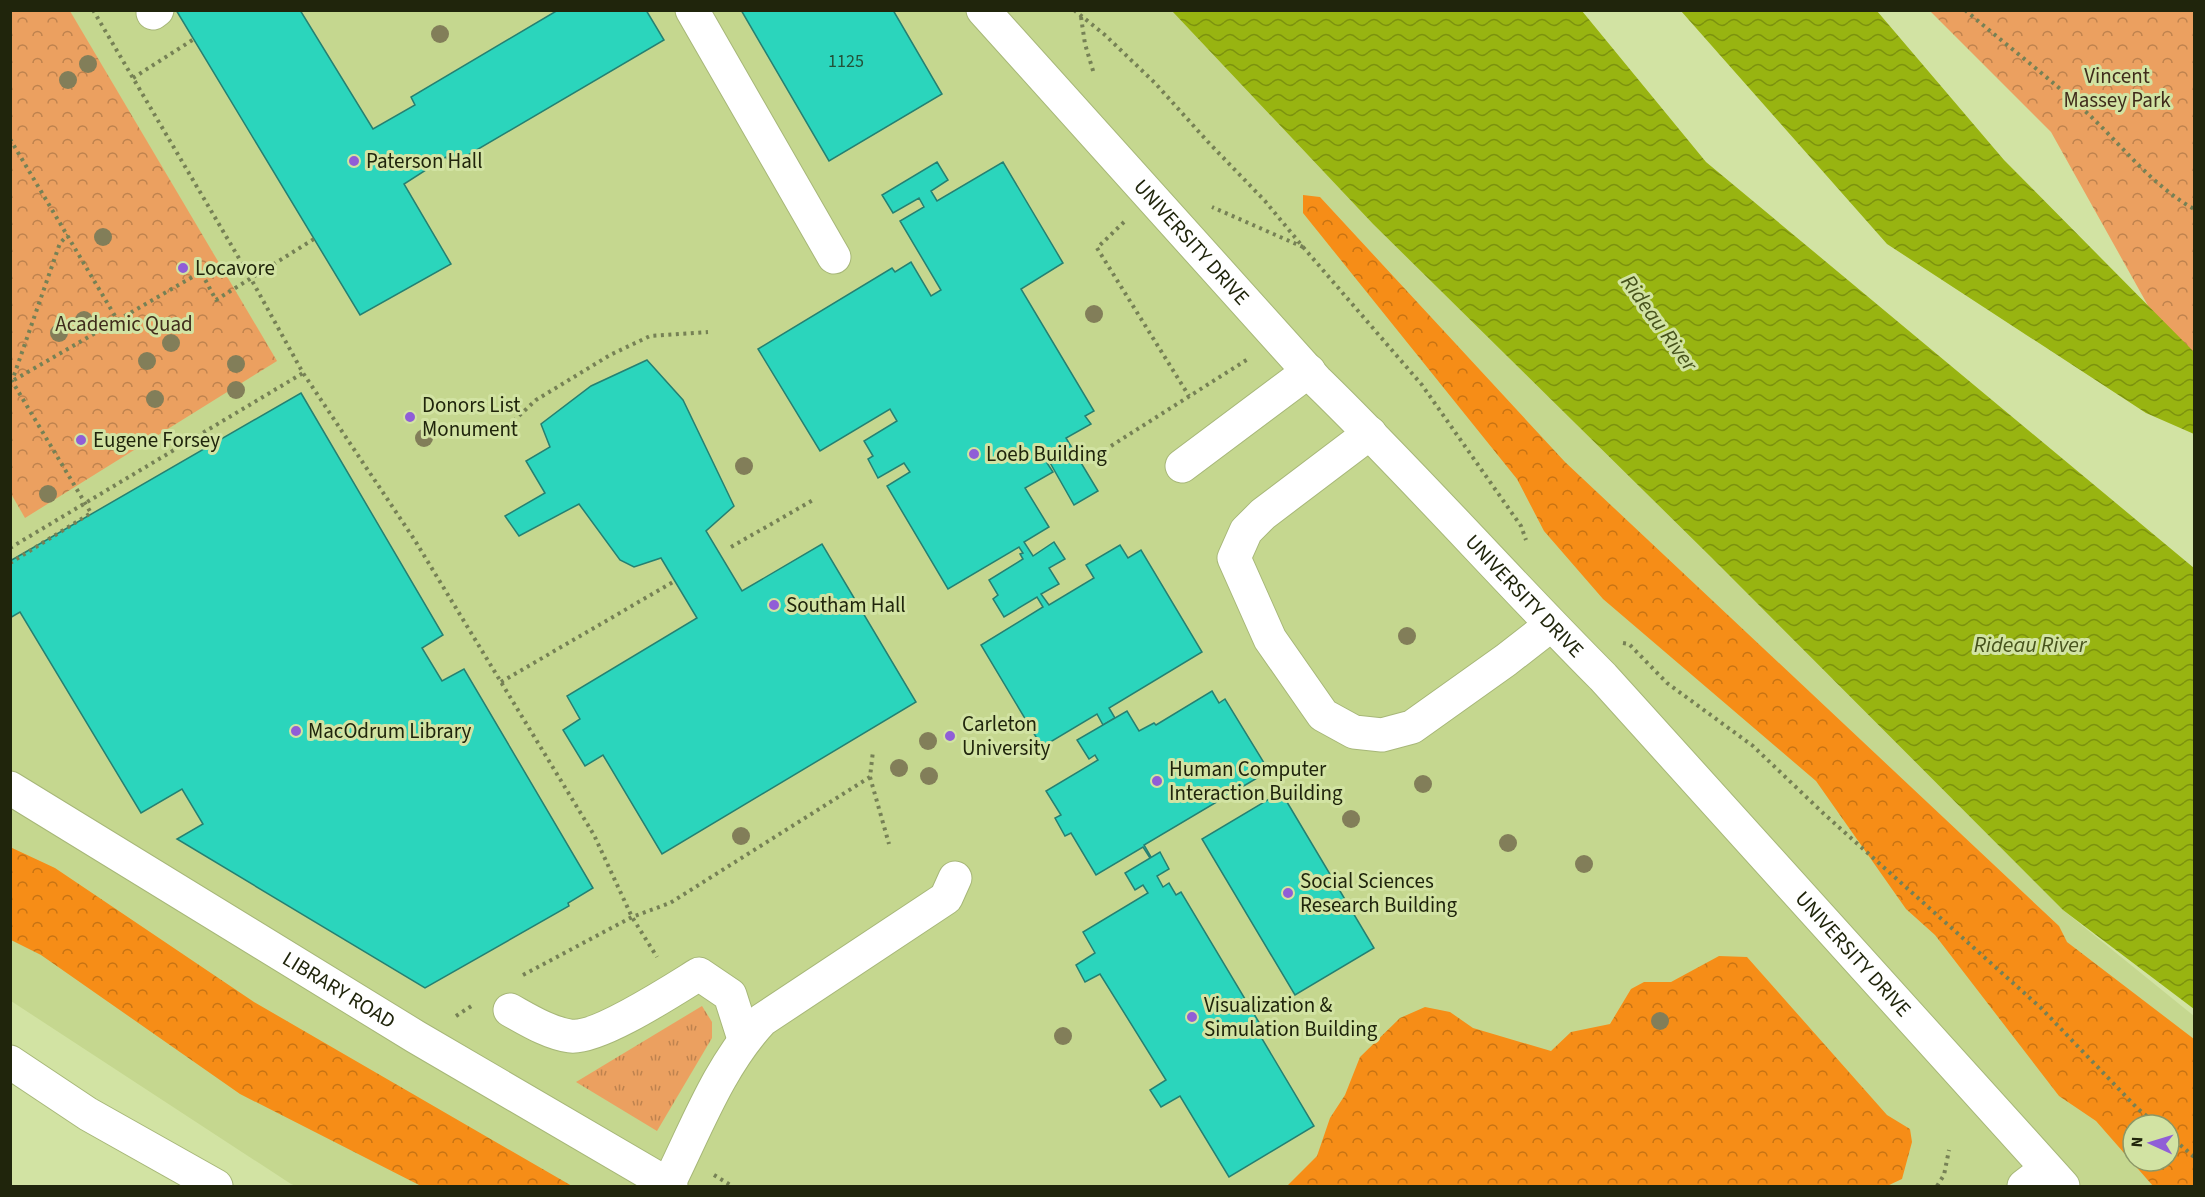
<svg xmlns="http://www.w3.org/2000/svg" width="2205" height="1197" viewBox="0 0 2205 1197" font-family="'Source Sans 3',sans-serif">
<defs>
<pattern id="grass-tufts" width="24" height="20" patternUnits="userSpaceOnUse" patternTransform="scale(1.5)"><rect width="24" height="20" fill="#eba060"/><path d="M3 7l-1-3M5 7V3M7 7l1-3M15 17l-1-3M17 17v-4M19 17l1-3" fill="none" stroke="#be824e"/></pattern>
<pattern id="forest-crowns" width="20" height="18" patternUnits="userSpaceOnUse" patternTransform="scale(1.5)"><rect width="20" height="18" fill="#f68d17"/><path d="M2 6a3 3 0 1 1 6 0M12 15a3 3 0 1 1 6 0" fill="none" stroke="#c77313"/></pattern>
<pattern id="park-crowns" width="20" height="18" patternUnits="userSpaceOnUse" patternTransform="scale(1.5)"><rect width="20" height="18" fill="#eba060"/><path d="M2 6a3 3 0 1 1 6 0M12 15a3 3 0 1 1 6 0" fill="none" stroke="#be824e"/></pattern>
<pattern id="water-waves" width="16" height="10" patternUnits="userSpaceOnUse" patternTransform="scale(1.5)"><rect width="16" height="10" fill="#98b411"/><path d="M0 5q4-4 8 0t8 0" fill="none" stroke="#7c920e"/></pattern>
</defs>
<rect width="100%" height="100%" fill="#d2e3a3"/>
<path fill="#c5d78f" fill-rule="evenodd" d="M10,11H1172L1373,224L1715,561L2063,910L2194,1016V1186H296L291,1184L11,1001ZM2133,1125H2169V1161H2133Z"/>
<path fill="url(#grass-tufts)" d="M702,1006L712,1022V1038L657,1131L576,1082Z"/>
<g fill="url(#forest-crowns)" fill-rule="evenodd">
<path d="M1303,195L1320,197L1565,462L2059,926L2067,942L2194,1039V1186H2153L2096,1121L2059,1096L1935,935L1906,909L1816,781L1603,599L1544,531L1517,479L1303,213ZM2133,1125H2169V1161H2133Z"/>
<path d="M10,847L55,868L254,1002L572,1186H421L240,1094L41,955L11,940Z"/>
<path d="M1719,956L1747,957L1887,1115L1910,1129L1912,1142L1902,1179L1887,1186H1287L1317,1156L1330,1118L1345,1095L1360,1057L1400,1018L1425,1007L1450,1012L1473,1028L1551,1051L1571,1032L1610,1024L1631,989L1644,982H1671Z"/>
</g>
<g fill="url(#park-crowns)">
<path d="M10,11H70L277,361L25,518L10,492Z"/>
<path d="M1930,11H2194V388L2051,132Z"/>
</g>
<g fill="url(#water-waves)">
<path d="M1172,11H1582L1706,162L2194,568V1009L2063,910L1715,561L1373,224Z"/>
<path d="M1681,11H1877L2004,160L2194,352V434L2146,413L1887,244Z"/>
</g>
<g fill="#2bd5bc" stroke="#258072" stroke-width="1.5">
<path d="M176,10H300L373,129L415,105L411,97L558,10H646L664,40L451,165L446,157L404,184L451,264L360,315Z"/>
<path d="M741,10H893L942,94L829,161Z"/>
<path d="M937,162L948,180L931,191L937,201L1003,162L1063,263L1021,289L1094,411L1085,416L1091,424L1066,438L1098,491L1074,505L1049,461L1047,463L1053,472L1025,488L1049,527L1024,542L1033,556L1054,542L1065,559L1049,568L1059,584L1041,594L1049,605L1094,578L1086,565L1120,545L1128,558L1141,550L1202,652L1109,708L1115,718L1103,725L1097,714L1042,747L981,645L1043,607L1037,597L1004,617L993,599L998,595L989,580L1023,559L1020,554L1023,553L1019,547L948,589L887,486L910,472L904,463L878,478L868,459L873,456L864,441L897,421L890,409L820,451L758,349L892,268L895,272L911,262L931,296L941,290L900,221L924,207L919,198L893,213L882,195Z"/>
<path d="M647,360L683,400L734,506L706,531L742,591L822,544L916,702L662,854L603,755L585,766L563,730L580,719L567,696L697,618L661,558L634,567L620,560L579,504L519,536L505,516L545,493L526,461L550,447L541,424L591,386Z"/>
<path d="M301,393L443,635L422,648L442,681L464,669L593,888L568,903L569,906L425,988L177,839L203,824L182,789L141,813L20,612L10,618V561Z"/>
<path d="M1212,691L1219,703L1225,699L1269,771L1144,845L1151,857L1150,858L1143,847L1096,875L1071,833L1065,836L1055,818L1061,815L1046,791L1098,760L1095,755L1089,759L1077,740L1127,711L1139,731L1154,723L1156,725Z"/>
<path d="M1281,792L1374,948L1295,995L1202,839Z"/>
<path d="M1160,852L1169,869L1157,876L1163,887L1169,883L1176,895L1181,892L1263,1029L1258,1032L1314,1126L1229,1177L1180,1096L1161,1107L1150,1090L1166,1080L1100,974L1085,982L1076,965L1095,953L1083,932L1148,893L1143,885L1135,890L1125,873Z"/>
</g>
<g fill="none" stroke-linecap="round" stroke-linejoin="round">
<defs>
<g id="minor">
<path d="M692,10L834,257"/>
<path id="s1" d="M983,10L1316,380C1415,476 1506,580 1603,677L2063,1186"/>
<path d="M153,13L157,10"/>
<path d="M1370,433L1263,514L1246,531L1234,558L1270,639L1323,715L1354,732L1382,735L1412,727L1506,660L1551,625"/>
<path d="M1182,466L1309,371"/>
<path id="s2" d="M10,788L416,1037L671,1186"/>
<path d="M510,1010C528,1020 549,1033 570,1036C597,1040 673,990 699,974L730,995L744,1039"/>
<path d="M668,1185C696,1129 719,1066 762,1020L946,898L955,878"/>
<path d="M2024,1186L2046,1169"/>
</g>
<path id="major" d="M10,1062L88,1114L216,1186"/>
</defs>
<use href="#minor" stroke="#a7b778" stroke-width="35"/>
<use href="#major" stroke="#a7b778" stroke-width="35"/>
<g stroke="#768155" stroke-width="4" stroke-dasharray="3 4.5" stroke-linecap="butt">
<path d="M93,10L250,277L303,373L414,539L594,835L632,917L657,957"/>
<path d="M1074,10L1105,35L1155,83L1209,143L1265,201L1303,247L1212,207"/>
<path d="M1965,10C2005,44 2047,76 2085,111C2121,144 2151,185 2194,209"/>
<path d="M1081,17L1085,44L1094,74"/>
<path d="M133,78L194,39"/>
<path d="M10,139L118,321"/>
<path d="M1124,222L1097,248L1189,396"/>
<path d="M1303,247L1422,385L1521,526L1526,540"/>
<path d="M14,380L201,272L216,300L314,239"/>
<path d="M508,426L536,400L610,355L650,336L708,332"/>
<path d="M1092,458L1248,359"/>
<path d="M731,547L815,499"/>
<path d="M10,548L303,373"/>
<path d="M10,563L91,513L12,381L60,243L68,235"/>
<path d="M1623,643L1629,644L1667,683L1753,746L1823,813L2040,1007L2137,1108L2157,1125"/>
<path d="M501,682L673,582"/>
<path d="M870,777L889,844"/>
<path d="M523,975L632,917L670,903L870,777L873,751"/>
<path d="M456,1016L473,1005"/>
<path d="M2169,1135L2194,1157"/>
<path d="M714,1175L732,1186"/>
<path d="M1937,1186L1944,1175L1949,1150"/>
</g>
<use href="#minor" stroke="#fff" stroke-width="33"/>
<use href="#major" stroke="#fff" stroke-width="33"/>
</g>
<g fill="#827e59">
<circle cx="440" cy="34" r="9"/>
<circle cx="88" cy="64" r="9"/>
<circle cx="68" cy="80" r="9"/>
<circle cx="103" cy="237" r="9"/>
<circle cx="1094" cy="314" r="9"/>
<circle cx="84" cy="320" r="9"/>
<circle cx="59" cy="333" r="9"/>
<circle cx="171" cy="343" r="9"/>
<circle cx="147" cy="361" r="9"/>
<circle cx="236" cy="364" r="9"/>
<circle cx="236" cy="390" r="9"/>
<circle cx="155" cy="399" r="9"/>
<circle cx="424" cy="438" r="9"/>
<circle cx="744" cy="466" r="9"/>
<circle cx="48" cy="494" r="9"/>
<circle cx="1407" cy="636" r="9"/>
<circle cx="928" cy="741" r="9"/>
<circle cx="899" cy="768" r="9"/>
<circle cx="929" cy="776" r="9"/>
<circle cx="1423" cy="784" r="9"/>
<circle cx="1351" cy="819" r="9"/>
<circle cx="741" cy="836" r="9"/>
<circle cx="1508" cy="843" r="9"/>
<circle cx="1584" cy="864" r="9"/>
<circle cx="1660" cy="1021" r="9"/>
<circle cx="1063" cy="1036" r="9"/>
</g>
<g fill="#905ed7" stroke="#d2e3a3" stroke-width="2">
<circle cx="354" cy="161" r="6"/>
<circle cx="183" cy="268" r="6"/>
<circle cx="410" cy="417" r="6"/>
<circle cx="81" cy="440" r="6"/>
<circle cx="974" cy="454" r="6"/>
<circle cx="774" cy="605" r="6"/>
<circle cx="296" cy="731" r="6"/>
<circle cx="950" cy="736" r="6"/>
<circle cx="1157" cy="781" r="6"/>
<circle cx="1288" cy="893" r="6"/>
<circle cx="1192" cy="1017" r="6"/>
</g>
<g text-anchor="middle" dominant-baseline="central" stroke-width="6" stroke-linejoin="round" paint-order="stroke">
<g font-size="18" fill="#235138">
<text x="846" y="61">1125</text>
</g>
<g font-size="21" fill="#402c1c" stroke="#d2e3a3">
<text x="2117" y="76">Vincent<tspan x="2117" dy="24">Massey Park</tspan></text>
<text x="124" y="324">Academic Quad</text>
</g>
<g font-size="21" fill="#20250c" stroke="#d2e3a3" text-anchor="start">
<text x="366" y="161">Paterson Hall</text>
<text x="195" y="268">Locavore</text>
<text x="422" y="405">Donors List<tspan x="422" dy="24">Monument</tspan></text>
<text x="93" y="440">Eugene Forsey</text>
<text x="986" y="454">Loeb Building</text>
<text x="786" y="605">Southam Hall</text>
<text x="962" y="724">Carleton<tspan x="962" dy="24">University</tspan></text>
<text x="308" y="731">MacOdrum Library</text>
<text x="1169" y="769">Human Computer<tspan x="1169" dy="24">Interaction Building</tspan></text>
<text x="1300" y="881">Social Sciences<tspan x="1300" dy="24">Research Building</tspan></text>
<text x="1204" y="1005">Visualization &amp;<tspan x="1204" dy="24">Simulation Building</tspan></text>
</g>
<g font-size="21" fill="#20250c" stroke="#d2e3a3">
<text stroke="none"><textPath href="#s1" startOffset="312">UNIVERSITY DRIVE</textPath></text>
<text stroke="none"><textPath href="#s1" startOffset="798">UNIVERSITY DRIVE</textPath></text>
<text stroke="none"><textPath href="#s1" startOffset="1284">UNIVERSITY DRIVE</textPath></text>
<text stroke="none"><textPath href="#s2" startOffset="386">LIBRARY ROAD</textPath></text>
</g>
<g font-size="22" font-style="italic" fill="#47531c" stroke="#d2e3a3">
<text transform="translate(1659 323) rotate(54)">Rideau River</text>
<text x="2030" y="645">Rideau River</text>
</g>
</g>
<rect width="2205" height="1197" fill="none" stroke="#20250c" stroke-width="24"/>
<g transform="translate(2151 1143) rotate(274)"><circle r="28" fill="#d2e3a3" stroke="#8b9767" stroke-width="1.5"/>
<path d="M0-4.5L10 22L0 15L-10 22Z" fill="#905ed7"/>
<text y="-9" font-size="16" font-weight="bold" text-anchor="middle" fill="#20250c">N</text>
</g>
</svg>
